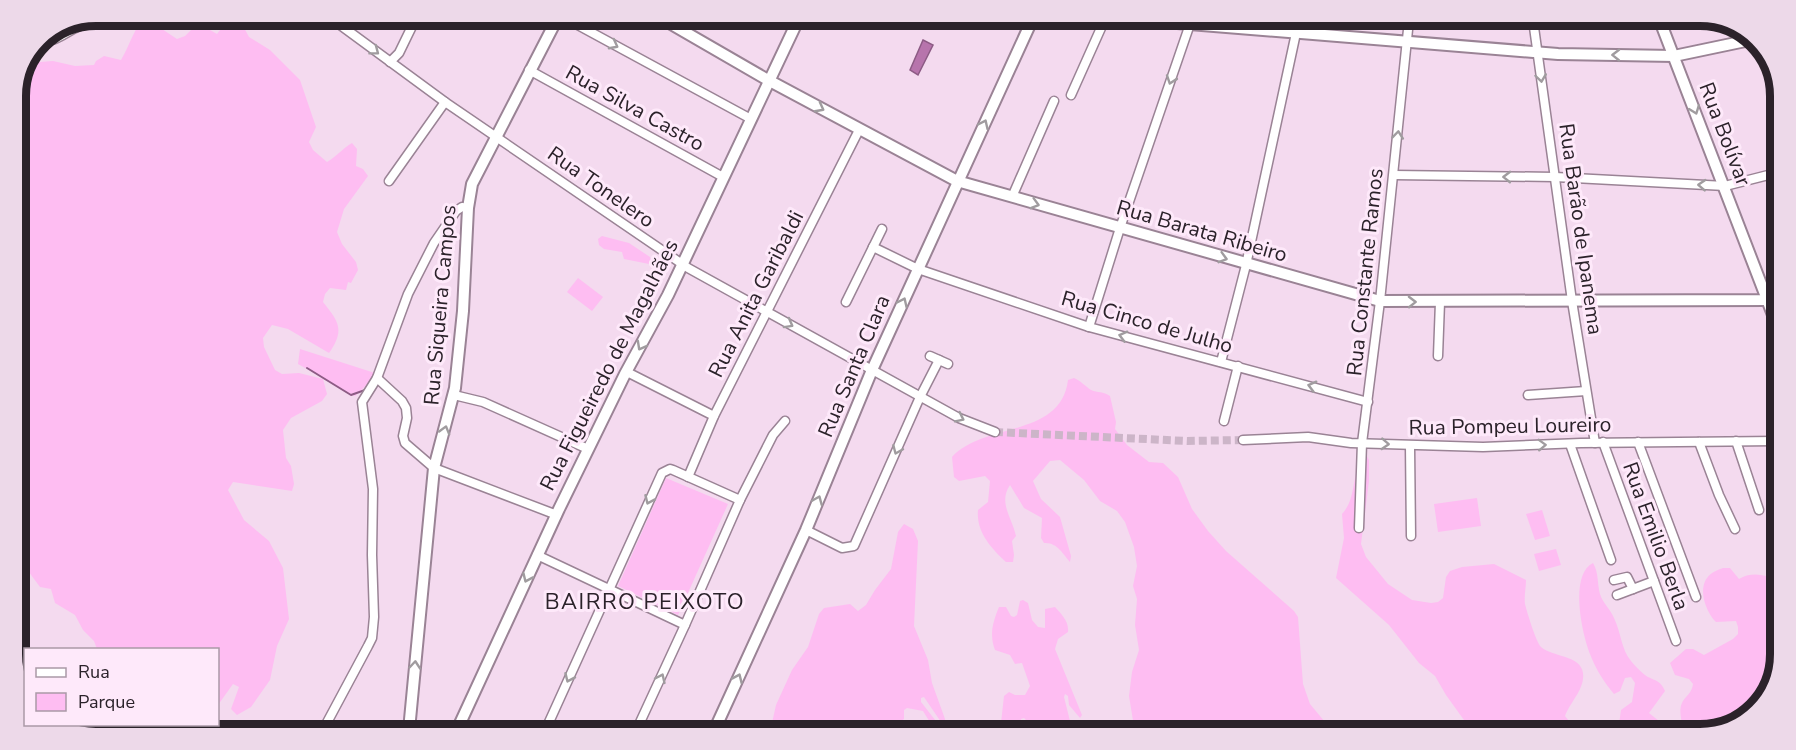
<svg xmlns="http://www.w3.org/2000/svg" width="1796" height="750" viewBox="0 0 1796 750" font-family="'Nunito Sans',sans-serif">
<rect width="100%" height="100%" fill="#f4daef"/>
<g fill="#febdf2">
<path d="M146,15H159L156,25L177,39L185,36L195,26H203L217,34L226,22L233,19L241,22L249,37L270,50L300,80L316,127L309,142L313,150L327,162C337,156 343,148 352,143L357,149L356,166L363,169L368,176L344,209L337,232L342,244L356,262L358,270L351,283L348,282L346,290L330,288L325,294L323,302C339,322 345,330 329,353L288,329L272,325L263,338L264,347L275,370L282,374L299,373L323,379L327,394L322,401L291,418L283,430L286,458L291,466L294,484L292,491L233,482L228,490L244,520L269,541L283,568L289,619L277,646L270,680L251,707L237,715L231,709L239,687L233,684L218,705V650L97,649L94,641L83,630L75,615L55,603L51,589L40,587L17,556H15V90L27,63L53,61L75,66L94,65L96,61L104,56L121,60C130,45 134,28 146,15Z"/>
<path d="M602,236L629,243L650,257L651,262L649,264L624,259L622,252L604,249L599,245L598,239Z"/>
<path d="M578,278L603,297L592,311L567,292Z"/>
<path d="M300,349L378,374L355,396L298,364Z"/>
<path d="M1074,378C1081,381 1085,386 1091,390C1098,393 1103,391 1110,396L1116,422L1115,429L1127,445L1149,462L1163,463L1178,477L1192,509L1208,531L1226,551L1294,611L1298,617L1303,684L1310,704L1335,734L1135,733L1129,696L1132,672L1139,650L1135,625L1137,599L1133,586L1137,566L1134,547L1125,522L1117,511L1100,501L1084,480L1060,460L1050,461L1033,481L1041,499L1060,517L1071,556L1070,562C1063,554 1057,542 1044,543L1041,538L1042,518L1024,508L1010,485C998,503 1012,517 1016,536L1012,541L1014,555L1013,562H1006C991,548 976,532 978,510L988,502L990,481L985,476L959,481L954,477L952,457C984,422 1061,438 1068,380Z"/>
<path d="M1366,454L1369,460V481L1361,544L1366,557L1388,584L1412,600L1431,603L1438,602L1443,598L1446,577L1450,571L1462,567L1494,564L1526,580C1526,588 1524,596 1525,604C1527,612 1536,642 1541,647C1552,657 1581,655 1583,673C1585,689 1570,702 1565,716L1569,721L1596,723L1615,730L1619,724L1621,710L1632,702L1635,683L1631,677L1625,678L1620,691L1614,694C1604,682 1596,670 1590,654C1582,634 1569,575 1593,563C1599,573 1597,583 1600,594C1602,602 1611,610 1614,618C1621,632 1621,649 1631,661C1635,666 1643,674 1648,677C1656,681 1661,681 1665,691L1649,713L1659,721L1662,735L1523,734L1515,729L1508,730L1504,734H1474L1446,695L1435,676L1419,663L1389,625L1336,578L1344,538L1342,514C1358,497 1350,471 1366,454Z"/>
<path d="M666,478L728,504L678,615L618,586Z"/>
<path d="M1477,498L1481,526L1438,532L1434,504Z"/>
<path d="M1542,510L1550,536L1535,540L1526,514Z"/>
<path d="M904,524L913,529L918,541L914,626L928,660L932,683L945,719L946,732H944L941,722L924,697L921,698V702L939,725L940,732H936L923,711L907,708L904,710V719L898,723L901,726L906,721L911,725V732H770L776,705L792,670L808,647L819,614L824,608L850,604L858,611L866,605L875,590L891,569L898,532Z"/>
<path d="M1556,549L1561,565L1539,571L1534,554Z"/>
<path d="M1723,568H1730L1739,579C1750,572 1765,574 1776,580L1775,685L1746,721L1701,735H1685C1683,725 1677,710 1683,701C1688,694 1692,692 1693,684L1689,679L1675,675L1670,663L1686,649H1693L1704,655L1733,639L1738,634V627L1736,621L1716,622C1706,612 1698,590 1707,578C1711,572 1718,570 1723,568Z"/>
<path d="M1023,600L1028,603L1032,620L1038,627L1045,628V609L1055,607C1062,615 1069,621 1068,632L1058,639L1055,649L1082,715L1080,718L1069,705L1068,696L1065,694L1064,697L1073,733H1039L1024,718L1021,719L1019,732H1000L1004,696L1009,692L1015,695H1025L1030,686L1022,663L1015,664L1010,655L995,650C989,634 993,622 999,607H1006L1011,616L1014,617L1017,615L1020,601Z"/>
</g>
<path fill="#b774ac" stroke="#8d5b85" stroke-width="1.5" d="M923,40L933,45L918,75L910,70Z"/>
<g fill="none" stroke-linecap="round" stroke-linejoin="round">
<path stroke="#8d5b85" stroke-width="2" d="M307,368L351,395L365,390"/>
<path stroke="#ccb5c8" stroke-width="8" stroke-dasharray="8 4" stroke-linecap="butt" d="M995,432L1187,441L1243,440"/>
<defs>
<g id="minor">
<path d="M328,16L445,102L688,268L959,418L995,432"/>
<path d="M563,17L751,119"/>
<path d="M1533,20L1572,301L1595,443"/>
<path d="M38,40C57,45 68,28 86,24C98,21 111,27 122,18V15"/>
<path d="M390,62L399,53L417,16"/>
<path d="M529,70L723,177"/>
<path d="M1071,95L1105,19"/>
<path d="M1394,175L1555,177L1725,186L1780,172"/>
<path d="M389,181L445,102"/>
<path d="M1012,197L1054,101"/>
<path d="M873,247L918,269L1089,327L1368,402"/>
<path d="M846,302L882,229"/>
<path d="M1089,327L1120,228L1190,24"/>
<path d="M930,356L948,364"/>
<path d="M1438,356L1440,302"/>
<path d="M1221,362L1246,265L1296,33"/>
<path d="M627,372L714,416"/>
<path d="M377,378L402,401L406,408L407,418L403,436L405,443L434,468L557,515"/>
<path d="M454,395L483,402L588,449"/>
<path d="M1528,395L1586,391"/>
<path d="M1224,421L1238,366"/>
<path d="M1243,440L1308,437L1351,443L1483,447L1581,443L1777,441"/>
<path d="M1736,441L1759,510"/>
<path d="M1603,442L1676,641"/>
<path d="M1638,442L1696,597"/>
<path d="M1699,442L1719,495L1735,529"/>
<path d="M1570,444L1611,560"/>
<path d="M1410,446L1411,536"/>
<path d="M688,477L714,416L859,130"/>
<path d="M1359,528L1362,443L1380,301L1409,20"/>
<path d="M806,530L842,548L854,546L920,397L939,360"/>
<path d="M537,555L685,625"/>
<path d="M1614,580L1627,577L1633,589"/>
<path d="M1617,595L1654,581"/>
<path d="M165,724L168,729"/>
<path d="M323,730L368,646L372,638L374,617L372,555L373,489L362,402L377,378L408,294L434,243L456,211L462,207L468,208"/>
<path d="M545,731L662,473L670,469L673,470L740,500"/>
<path d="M636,731L685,625L740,500L773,435L785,421"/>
</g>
<g id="major">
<path d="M659,17L768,80L957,181L1380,301L1768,300L1779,298"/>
<path d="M1128,19L1558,54L1674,56L1755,39"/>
<path d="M1660,21L1778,328"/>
<path d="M409,730L434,468L455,388L463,311L468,208L472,184L558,17"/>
<path d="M457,730L559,509L625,374L668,295L799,18"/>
<path d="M714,731L806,530L872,370L1033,18"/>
</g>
</defs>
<use href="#minor" stroke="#9a8395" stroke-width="11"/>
<use href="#major" stroke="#9a8395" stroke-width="14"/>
<use href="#minor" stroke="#fff" stroke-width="8"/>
<use href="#major" stroke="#fff" stroke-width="10"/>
</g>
<defs><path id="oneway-chevron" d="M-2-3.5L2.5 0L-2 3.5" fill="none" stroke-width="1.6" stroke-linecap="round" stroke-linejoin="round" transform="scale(1.5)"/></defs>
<g stroke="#a09c9f">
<use href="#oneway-chevron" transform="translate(614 45) rotate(28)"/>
<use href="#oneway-chevron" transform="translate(375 51) rotate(37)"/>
<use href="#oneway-chevron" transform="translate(1616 55) rotate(-179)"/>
<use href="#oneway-chevron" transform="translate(1541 78) rotate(82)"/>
<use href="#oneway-chevron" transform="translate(1171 80) rotate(109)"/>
<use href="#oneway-chevron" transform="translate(820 108) rotate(28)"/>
<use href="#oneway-chevron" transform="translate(1695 110) rotate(69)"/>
<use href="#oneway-chevron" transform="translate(984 124) rotate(-65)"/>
<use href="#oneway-chevron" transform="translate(1398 135) rotate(-84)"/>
<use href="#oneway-chevron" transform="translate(1507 177) rotate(-179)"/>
<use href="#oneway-chevron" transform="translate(1702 185) rotate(-177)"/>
<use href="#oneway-chevron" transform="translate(1035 204) rotate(16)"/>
<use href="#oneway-chevron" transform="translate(1223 258) rotate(16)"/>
<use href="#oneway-chevron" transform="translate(903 302) rotate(-65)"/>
<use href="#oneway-chevron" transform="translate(1412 302) rotate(-1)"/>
<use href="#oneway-chevron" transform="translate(789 324) rotate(29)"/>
<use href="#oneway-chevron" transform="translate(1123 336) rotate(-165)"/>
<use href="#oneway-chevron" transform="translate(641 346) rotate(119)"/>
<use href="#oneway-chevron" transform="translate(1312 386) rotate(-165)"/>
<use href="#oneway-chevron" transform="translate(960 418) rotate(26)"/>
<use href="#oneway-chevron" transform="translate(445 430) rotate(-74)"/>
<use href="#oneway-chevron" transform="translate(1385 444) rotate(3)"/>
<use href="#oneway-chevron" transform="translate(1542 445) rotate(-2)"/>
<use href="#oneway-chevron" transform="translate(897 450) rotate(113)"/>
<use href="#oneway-chevron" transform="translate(649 500) rotate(114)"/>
<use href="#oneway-chevron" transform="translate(818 500) rotate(-67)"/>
<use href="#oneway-chevron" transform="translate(527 578) rotate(114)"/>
<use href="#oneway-chevron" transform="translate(415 665) rotate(-85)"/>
<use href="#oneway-chevron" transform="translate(569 678) rotate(114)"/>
<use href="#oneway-chevron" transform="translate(661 678) rotate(-65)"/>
<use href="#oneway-chevron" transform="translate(738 678) rotate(-66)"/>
</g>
<g text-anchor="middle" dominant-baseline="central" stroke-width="6" stroke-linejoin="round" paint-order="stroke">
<g font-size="21" fill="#2b222a" stroke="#fee9fa">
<text transform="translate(635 108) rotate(29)">Rua Silva Castro</text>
<text transform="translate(1725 134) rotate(69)">Rua Bolívar</text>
<text transform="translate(601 187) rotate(35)">Rua Tonelero</text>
<text transform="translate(1581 229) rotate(82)">Rua Barão de Ipanema</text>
<text transform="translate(1202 231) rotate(16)">Rua Barata Ribeiro</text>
<text transform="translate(1365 272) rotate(-84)">Rua Constante Ramos</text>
<text transform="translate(756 294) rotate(-63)">Rua Anita Garibaldi</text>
<text transform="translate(440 305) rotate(-85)">Rua Siqueira Campos</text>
<text transform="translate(1147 322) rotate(16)">Rua Cinco de Julho</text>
<text transform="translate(609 365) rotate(-63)">Rua Figueiredo de Magalhães</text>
<text transform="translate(854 366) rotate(-67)">Rua Santa Clara</text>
<text transform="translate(1510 426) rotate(-1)">Rua Pompeu Loureiro</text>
<text transform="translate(1656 536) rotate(70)">Rua Emilio Berla</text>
</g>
<g font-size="22" letter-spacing="1.5" fill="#2b222a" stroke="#fee9fa">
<text x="645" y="602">BAIRRO PEIXOTO</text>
</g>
</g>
<path d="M0 0H1796V750H0ZM96 26H1700A70 70 0 0 1 1770 96V654A70 70 0 0 1 1700 724H96A70 70 0 0 1 26 654V96A70 70 0 0 1 96 26Z" fill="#edd9e9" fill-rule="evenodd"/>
<path fill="none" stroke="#2b222a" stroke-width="8" d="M96 26H1700A70 70 0 0 1 1770 96V654A70 70 0 0 1 1700 724H96A70 70 0 0 1 26 654V96A70 70 0 0 1 96 26Z"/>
<rect x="24" y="648" width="195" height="78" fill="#fee9fa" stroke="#aa99a7" stroke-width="1.5"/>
<rect x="36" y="668" width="30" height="9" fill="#ffffff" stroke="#aa99a7" stroke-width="1.5"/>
<text x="78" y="678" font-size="18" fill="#2b222a">Rua</text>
<rect x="36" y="693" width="30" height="18" fill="#febdf2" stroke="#aa99a7" stroke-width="1.5"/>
<text x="78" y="708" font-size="18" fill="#2b222a">Parque</text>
</svg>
